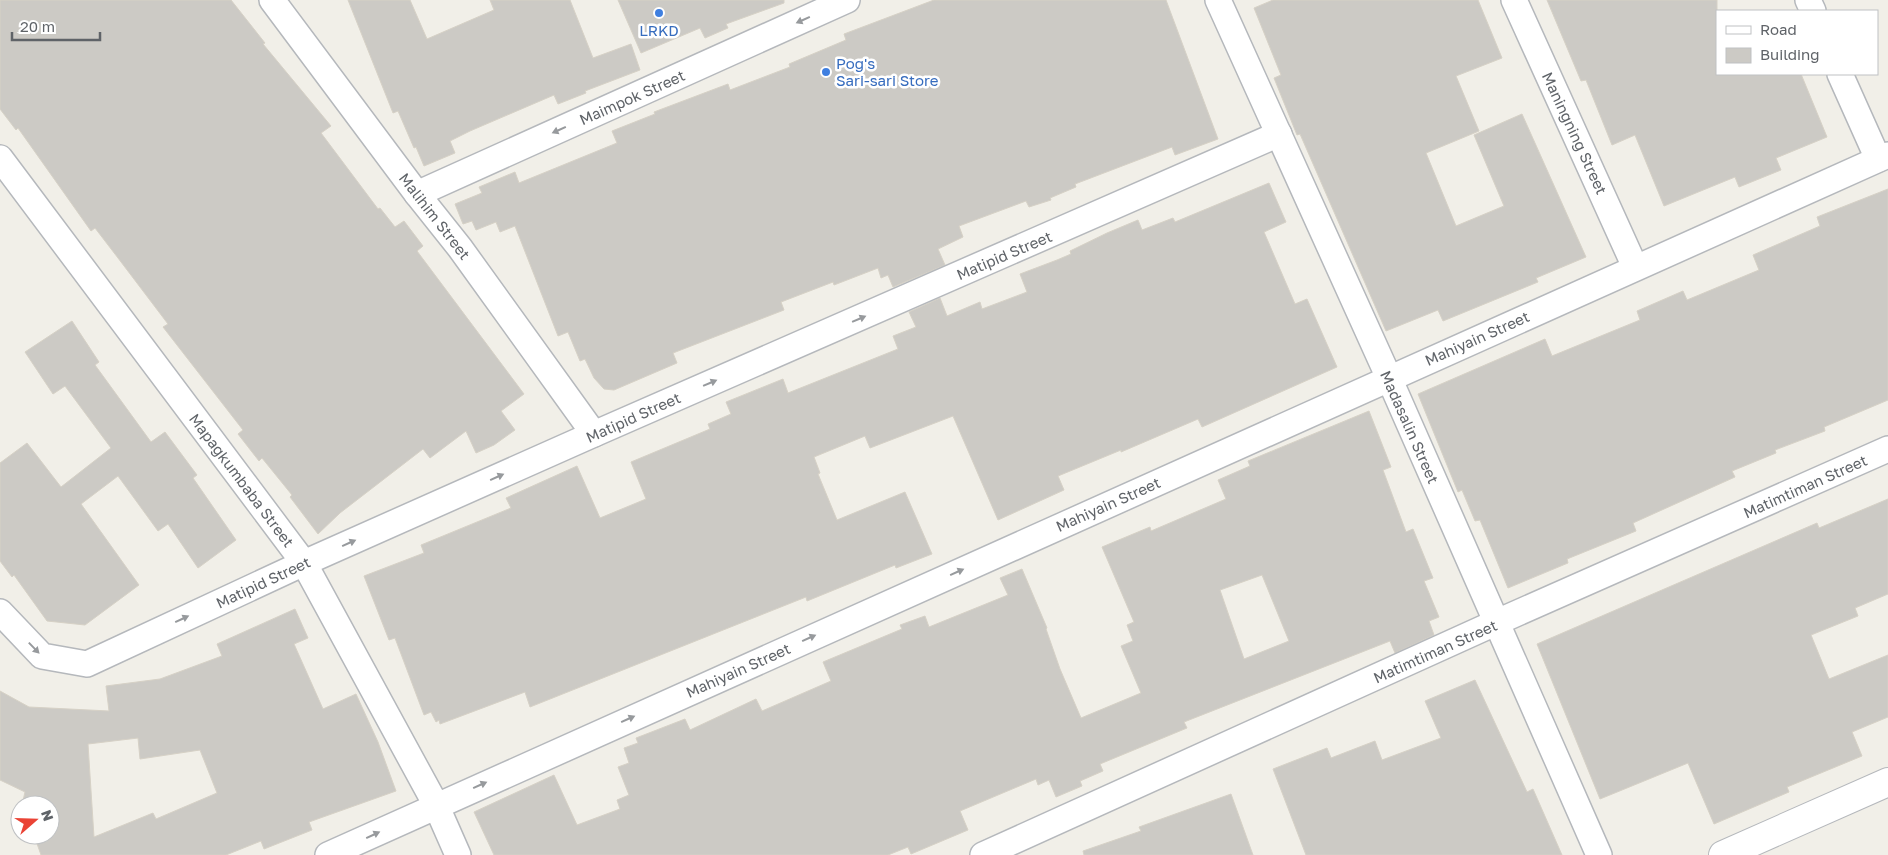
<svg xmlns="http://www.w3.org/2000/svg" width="1888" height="855" viewBox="0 0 1888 855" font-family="'Golos Text',sans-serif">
<rect width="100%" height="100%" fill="#f1efe8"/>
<g fill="#cccac5" stroke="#d6d1c6" fill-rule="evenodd">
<path d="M0,0H231L265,43L263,44L331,126L321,133L378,209L380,208L395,227L404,221L423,246L417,251L524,394L501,411L515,430L494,445L476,453L466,431L430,458L423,449L340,513L318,534L290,497L292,495L262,458L259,461L238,434L243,430L163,327L168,324L118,258L95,228L91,231L18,128L16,130L0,109Z"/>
<path d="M348,0H410L427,39L494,10L490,0H570L593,58L631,44L640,70L585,91L586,93L558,104L554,95L470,131L450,141L455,153L424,166L416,147L414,148L398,111L393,113Z"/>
<path d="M618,0H784V3L726,24L728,28L705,38L700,28L641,53Z"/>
<path d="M934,0H1166L1218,139L1175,155L1172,147L1075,184L1076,187L1050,198L1051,200L1029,207L1026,201L959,226L963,237L938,249L945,265L893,287L888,275L881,278L878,268L834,285L833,282L781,302L784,310L673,353L677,363L614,390L604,389L594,378L585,359L580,361L568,332L558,336L515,226L500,232L496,222L476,230L472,221L463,224L455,204L482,193L479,187L515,172L519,183L617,143L612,131L655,114L654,112L728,84L730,90L790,67L789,64L846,40L844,34Z"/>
<path d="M1273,0H1478L1502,58L1456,76L1479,131L1426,153L1456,226L1504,206L1474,135L1522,114L1586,257L1536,278L1538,282L1443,321L1438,310L1386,331L1300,134L1297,135L1274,78L1281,75L1254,8Z"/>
<path d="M1547,0H1717V74H1801L1827,137L1776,158L1781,170L1739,187L1735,177L1664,206L1635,135L1612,145L1586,80L1581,81Z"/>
<path d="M1269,183L1286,222L1264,232L1295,304L1307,299L1337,367L1202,427L1198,419L1121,452V450L1058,476L1064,490L998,520L953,416L870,448L865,436L814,457L820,473L818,474L837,520L905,492L932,554L896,568L895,565L807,601L806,597L530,707L525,692L440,724L439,720L436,722L431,712L424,715L395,638L389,640L364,576L424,553L421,545L511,508L506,498L577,466L600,518L646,499L631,462L710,429L708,424L731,414L726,402L783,379L788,393L898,349L893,336L916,327L909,312L940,298L947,316L980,302L982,309L1027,292L1020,274L1057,260L1071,254L1070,251L1107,233L1138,220L1142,230L1173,218L1175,222Z"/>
<path d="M1888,189V400L1824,427L1825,431L1775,450L1776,453L1732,471L1735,477L1633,523L1636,531L1567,559L1568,563L1508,588L1480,520L1475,521L1462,490L1458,492L1418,394L1545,339L1552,356L1640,320L1637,311L1683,291L1687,300L1759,270L1753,255L1820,226L1817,217Z"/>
<path d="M72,321L99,362L95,365L151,442L165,432L197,475L193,478L236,540L198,568L168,524L158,531L118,476L81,504L139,585L85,625L47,621L14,575L12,577L0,561V463L27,443L61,487L111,448L65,386L53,394L25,352Z"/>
<path d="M1369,411L1391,467L1383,470L1406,532L1413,529L1433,578L1424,581L1439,617L1429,621L1434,635L1395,653L1390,641L1184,722L1187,728L1100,764L1103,771L1080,781L1082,786L1056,797L1049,780L1038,785L1036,779L960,811L968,830L911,854L908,847L888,855H494L474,812L554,775L577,825L620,809L617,800L629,795L618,767L629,763L624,748L638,743L636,738L685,719L690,730L756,699L762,711L831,681L823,662L902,629L900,625L925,616L929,627L1008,595L1000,578L1022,569L1047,628L1046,629L1060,669L1081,718L1141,693L1121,646L1133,641L1127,625L1134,622L1102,547L1150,527L1151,531L1226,499L1218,480L1250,466L1248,461ZM1262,575L1289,641L1244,659L1220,590Z"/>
<path d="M1888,499V594L1855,608L1858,616L1811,635L1829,679L1888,655V717L1852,732L1862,756L1787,787L1789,792L1714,824L1688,763L1600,799L1537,644L1817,523L1819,528Z"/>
<path d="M295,609L308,638L294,644L323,709L356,694L378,742L396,791L309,822L312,830L264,849L261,841L226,855H41L34,835H50V805H22L25,792L0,780V691L29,707L109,711L106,686L160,679L222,656L217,644ZM138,738L140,759L200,750L217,793L156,819L153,813L94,837L88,744Z"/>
<path d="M1475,680L1527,792L1533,789L1562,855H1306L1273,769L1327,748L1331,758L1375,741L1382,760L1441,738L1425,701Z"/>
<path d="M1231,794L1253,855H1084L1083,851L1141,831L1139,827Z"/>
</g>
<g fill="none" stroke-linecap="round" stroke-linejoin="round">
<defs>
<g id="minor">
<path d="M272,0L417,194L460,248L594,434"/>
<path d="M1218,0L1389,378L1599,855"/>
<path d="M1514,0L1635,267"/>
<path d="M1808,0L1813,11"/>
<path d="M1840,74L1878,159"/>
<path d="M0,158L304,563L436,805L458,855"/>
<path d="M417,194L847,0"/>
<path d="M0,612L42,656L87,664L304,563L594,434L1279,134"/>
<path d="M328,855L1888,155"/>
<path d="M983,855L1495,623L1888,449"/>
</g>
<path id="tertiary" d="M1723,855L1888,782"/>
</defs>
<use href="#minor" stroke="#b5b8bc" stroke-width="28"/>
<use href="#tertiary" stroke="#b5b8bc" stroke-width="30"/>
<use href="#minor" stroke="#fff" stroke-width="25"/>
<use href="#tertiary" stroke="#fff" stroke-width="28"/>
</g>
<defs><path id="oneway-solid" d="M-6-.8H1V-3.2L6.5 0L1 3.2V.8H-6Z" transform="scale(1.25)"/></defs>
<g fill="#979a9d">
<use href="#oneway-solid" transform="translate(803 20) rotate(156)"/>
<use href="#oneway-solid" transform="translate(559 130) rotate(156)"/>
<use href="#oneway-solid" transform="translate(859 319) rotate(-23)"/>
<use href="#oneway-solid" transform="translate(710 383) rotate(-23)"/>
<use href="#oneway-solid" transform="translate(497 477) rotate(-24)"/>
<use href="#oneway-solid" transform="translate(349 543) rotate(-24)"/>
<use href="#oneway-solid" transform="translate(957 572) rotate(-24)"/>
<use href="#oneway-solid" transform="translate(182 619) rotate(-25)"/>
<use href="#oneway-solid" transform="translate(809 638) rotate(-24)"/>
<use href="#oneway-solid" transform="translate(34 648) rotate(46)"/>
<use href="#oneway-solid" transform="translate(628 719) rotate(-24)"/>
<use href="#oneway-solid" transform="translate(480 785) rotate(-24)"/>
<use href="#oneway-solid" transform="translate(373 835) rotate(-25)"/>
</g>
<g fill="#3f7fe0" stroke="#fff" stroke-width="2">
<circle cx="659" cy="13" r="5"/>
<circle cx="826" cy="72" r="5"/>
</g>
<g text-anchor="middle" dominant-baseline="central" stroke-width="5" stroke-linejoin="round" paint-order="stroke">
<g font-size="15" fill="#366cbe" stroke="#fff">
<text x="659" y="30">LRKD</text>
<text x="836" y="63" text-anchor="start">Pog's<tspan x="836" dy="17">Sari-sari Store</tspan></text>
</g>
<g font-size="15" fill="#5f6368" stroke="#fff">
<text transform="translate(632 97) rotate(-24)">Maimpok Street</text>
<text transform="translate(1575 133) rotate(65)">Maningning Street</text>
<text transform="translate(435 216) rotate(52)">Malihim Street</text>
<text transform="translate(1004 255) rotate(-23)">Matipid Street</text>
<text transform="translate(1477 338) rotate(-24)">Mahiyain Street</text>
<text transform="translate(633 417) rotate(-24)">Matipid Street</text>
<text transform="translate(1410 427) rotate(66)">Madasalin Street</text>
<text transform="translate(242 480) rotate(53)">Mapagkumbaba Street</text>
<text transform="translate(1805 486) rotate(-24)">Matimtiman Street</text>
<text transform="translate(1108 504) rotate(-24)">Mahiyain Street</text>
<text transform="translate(263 582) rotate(-25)">Matipid Street</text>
<text transform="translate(1435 651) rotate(-24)">Matimtiman Street</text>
<text transform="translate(738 670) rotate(-24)">Mahiyain Street</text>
</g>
</g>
<rect x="1716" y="10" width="162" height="65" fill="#ffffff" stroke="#bfc1c3"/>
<rect x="1726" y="26" width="25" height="8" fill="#ffffff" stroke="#bfc1c3"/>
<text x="1760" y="35" font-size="15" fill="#5f6368">Road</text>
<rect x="1726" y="48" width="25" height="15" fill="#cccac5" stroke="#bfc1c3"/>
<text x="1760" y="60" font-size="15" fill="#5f6368">Building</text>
<g transform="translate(35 820) rotate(70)"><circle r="24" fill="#ffffff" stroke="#bfc1c3"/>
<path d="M0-4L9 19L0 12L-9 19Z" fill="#ea4335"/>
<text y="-8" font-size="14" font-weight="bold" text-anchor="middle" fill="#5f6368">N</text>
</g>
<path d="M12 32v8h88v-8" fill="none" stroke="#5f6368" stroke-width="2.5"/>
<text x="20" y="32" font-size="15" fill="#5f6368" stroke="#ffffff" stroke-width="4" paint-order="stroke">20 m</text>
</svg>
